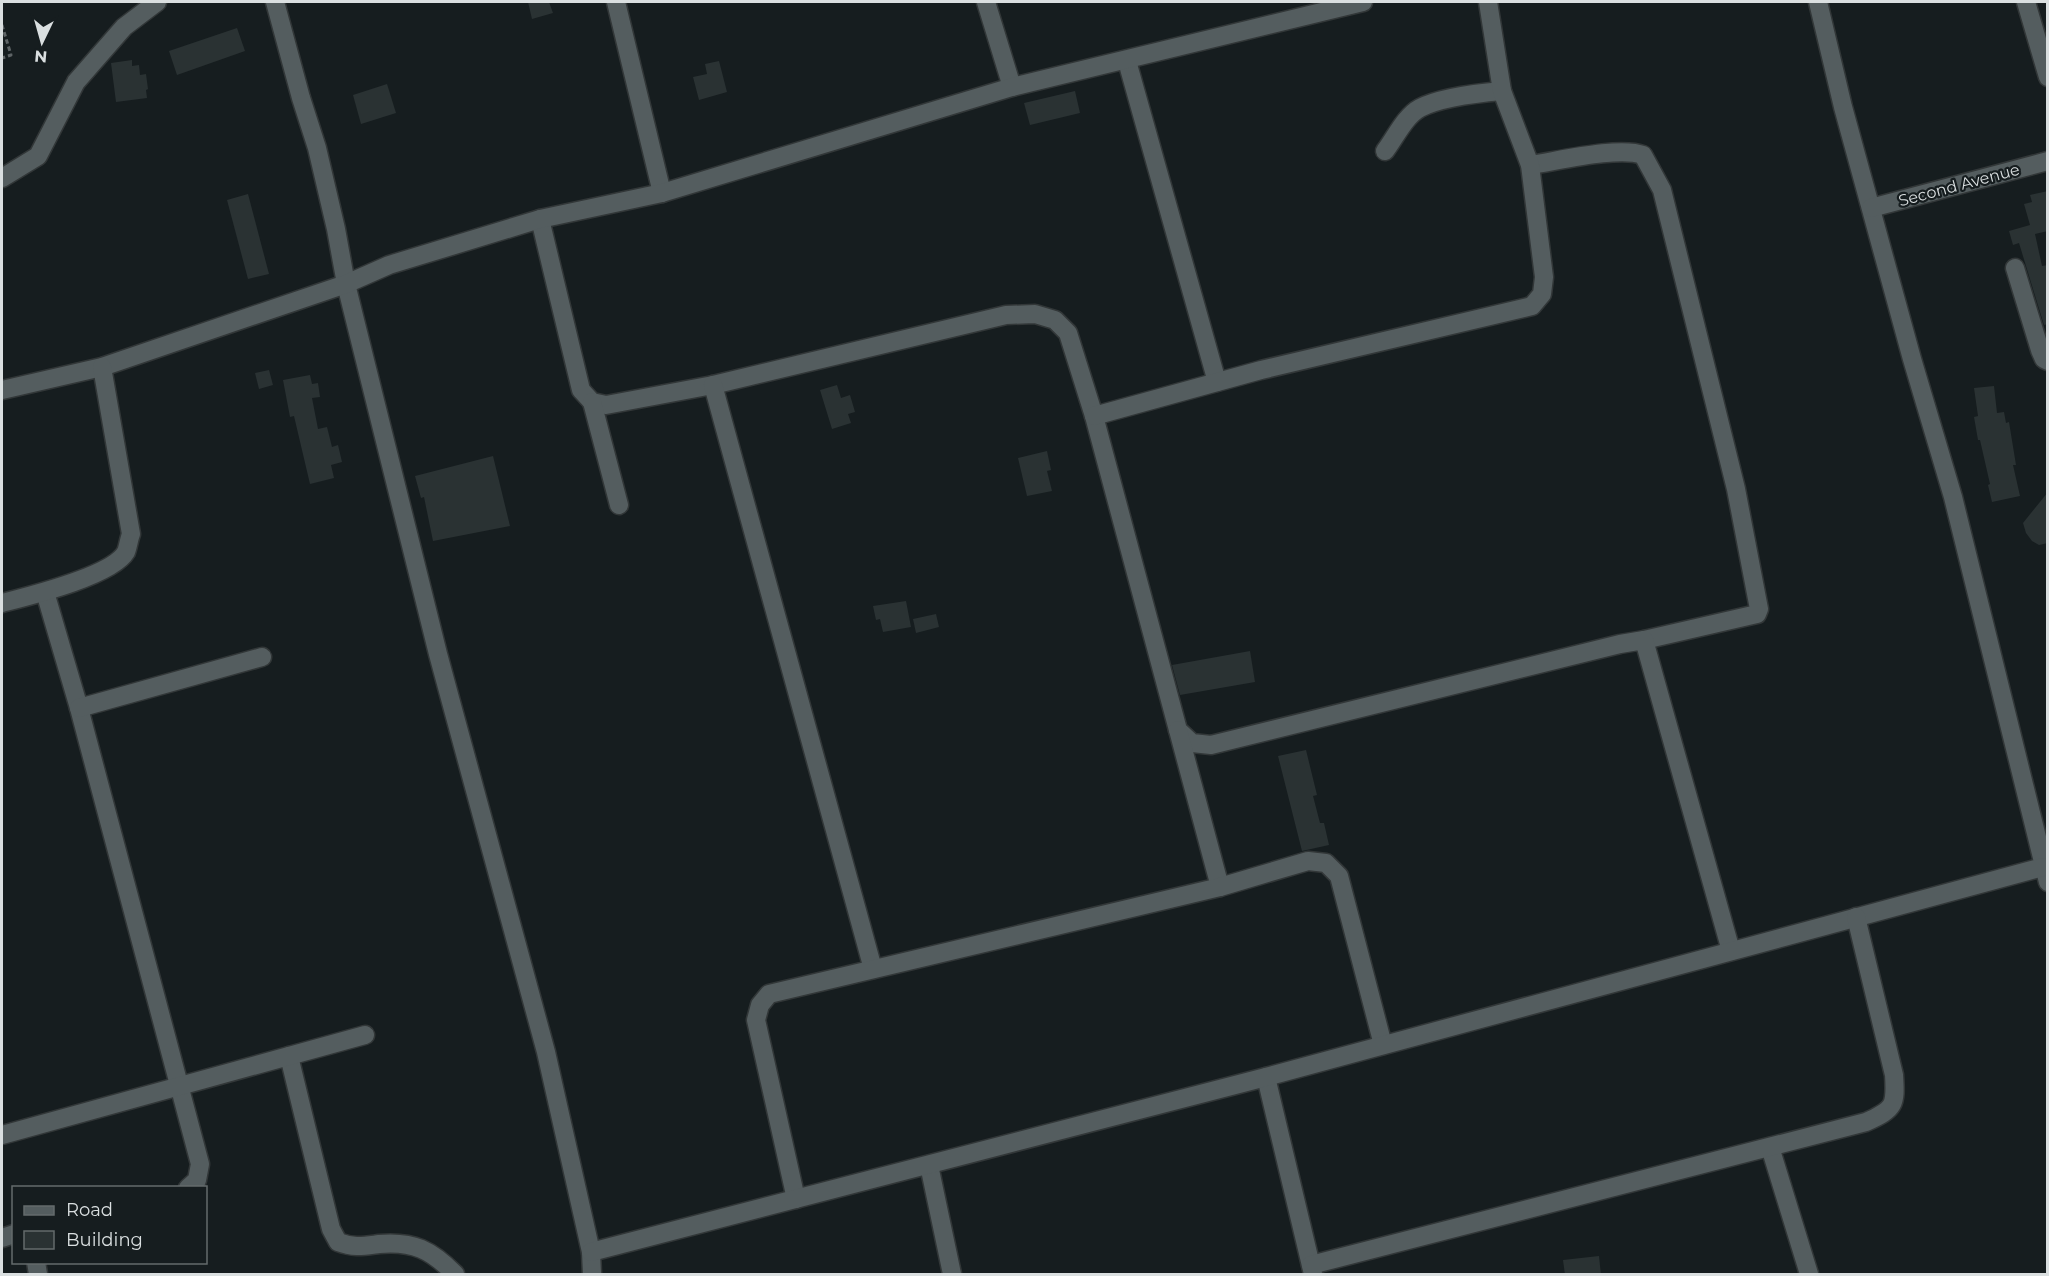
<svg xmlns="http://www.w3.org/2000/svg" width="2049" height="1276" viewBox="0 0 2049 1276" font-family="Montserrat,sans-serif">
<rect width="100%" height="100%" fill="#161d1f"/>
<g fill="#2a3233">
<path d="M528,2H549L553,13L532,19Z"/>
<path d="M237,28L245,51L177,75L169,51Z"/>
<path d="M132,60V66L139,65L140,75L146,74L148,89L146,90L147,98L116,102L111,63Z"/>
<path d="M719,61L727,92L699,100L693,77L707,74L705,64Z"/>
<path d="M387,84L396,113L361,124L353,95Z"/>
<path d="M1075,91L1080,113L1030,125L1024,103Z"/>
<path d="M2048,191V231L2035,234L2042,266L2048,265V324L2044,325L2019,243L2013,245L2009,231L2030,225L2024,204L2032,202L2030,195Z"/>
<path d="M248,194L269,274L248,279L227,200Z"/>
<path d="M269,370L273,385L259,389L255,373Z"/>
<path d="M310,375L312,384L318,383L320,397L312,398L318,429L327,427L332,447L338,445L342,462L331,465L334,478L310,484L294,416L290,417L283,380Z"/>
<path d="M837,385L841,398L850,395L855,412L848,414L851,423L832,429L820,390Z"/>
<path d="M1994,386L1997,413L2004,412L2006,423L2009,422L2016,465H2013L2020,496L1992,502L1988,485L1990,484L1980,440H1978L1974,417L1978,416L1974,388Z"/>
<path d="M1047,451L1051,470L1047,471L1052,491L1027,496L1018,458Z"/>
<path d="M493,456L510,526L433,541L424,497L421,498L415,476Z"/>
<path d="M2048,492V543L2039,545L2032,541L2026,533L2023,523Z"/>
<path d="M906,601L911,627L883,632L880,619L876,620L873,606Z"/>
<path d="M936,614L939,627L916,633L913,619Z"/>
<path d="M1250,651L1255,682L1180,695L1172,665Z"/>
<path d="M1306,750L1317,795L1313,796L1320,823H1324L1329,845L1302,851L1278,756Z"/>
<path d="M1599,1256L1601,1275H1565L1563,1260Z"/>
</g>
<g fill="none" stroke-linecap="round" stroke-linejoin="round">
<defs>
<g id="minor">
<path d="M275,2L301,98L317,148L336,229L346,284L438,654L546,1052L591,1252L592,1274"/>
<path d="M616,2L662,193"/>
<path d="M986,2L1012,87"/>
<path d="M1818,2L1843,107L1912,359L1953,497L2048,882"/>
<path d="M2026,2L2048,77"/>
<path d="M1127,61L1217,382"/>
<path d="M1385,151C1395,138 1405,116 1420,108C1441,97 1479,93 1502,91"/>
<path d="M1530,165C1558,161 1619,146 1643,155L1662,190L1736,489L1759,609L1757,614L1644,640"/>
<path d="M2,178L38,156L76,82L124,27L157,2"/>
<path d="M1871,208L2048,161"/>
<path d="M540,219L581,390L592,402L606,405L713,385L1006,315L1035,314L1055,320L1068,333L1094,416L1178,730L1192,743L1211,745L1620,644L1644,640L1731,951"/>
<path d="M2015,268L2040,350L2044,359L2048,361"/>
<path d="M713,385L873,969"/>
<path d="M2,390L102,367L346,284L389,265L540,219L662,193L1012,87L1363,2"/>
<path d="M592,402L619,505"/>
<path d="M1094,416L1261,370L1532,306L1542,294L1544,277L1530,165L1502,91L1488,2"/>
<path d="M45,592L79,708L200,1164L197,1180L188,1188"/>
<path d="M2,603C29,596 112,576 126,552C128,547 129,539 131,534L102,367"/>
<path d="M79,708L262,657"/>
<path d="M1178,730L1220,887"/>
<path d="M289,1056L331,1229L338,1242C354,1248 363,1246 379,1244C414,1241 431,1250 455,1274"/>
<path d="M1266,1077L1313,1274"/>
<path d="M2,1135L365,1035"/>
<path d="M1770,1147L1809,1274"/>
<path d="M929,1165L952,1274"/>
<path d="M796,1199L756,1020L760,1005L769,994L1220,887L1308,861L1326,863L1339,876L1383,1045"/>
<path d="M2,1238L14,1234"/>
<path d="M591,1252L1266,1077L2043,867"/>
<path d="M36,1262L38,1274"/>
<path d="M1311,1265L1866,1122C1895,1109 1896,1105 1894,1075L1856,917"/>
</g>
</defs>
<use href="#minor" stroke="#323738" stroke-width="21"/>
<path stroke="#5e6466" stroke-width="3" stroke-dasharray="4.5 3" stroke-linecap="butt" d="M2,25L11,55L2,58"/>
<use href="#minor" stroke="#545d5f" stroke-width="18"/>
</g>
<g text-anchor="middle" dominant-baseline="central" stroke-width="4.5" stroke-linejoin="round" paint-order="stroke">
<g font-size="16" fill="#dadfe0" stroke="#161d1f">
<text transform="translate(1959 185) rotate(-15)">Second Avenue</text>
</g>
</g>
<rect width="2049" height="1276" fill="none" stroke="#dadfe0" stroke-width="6"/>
<rect x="12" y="1186" width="195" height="78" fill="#161d1f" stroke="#646b6c" stroke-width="1.5"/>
<rect x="24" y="1206" width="30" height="9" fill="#545d5f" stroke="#646b6c" stroke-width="1.5"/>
<text x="66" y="1216" font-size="18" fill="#dadfe0">Road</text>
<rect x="24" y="1231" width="30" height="18" fill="#2a3233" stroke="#646b6c" stroke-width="1.5"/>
<text x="66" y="1246" font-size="18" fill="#dadfe0">Building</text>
<g transform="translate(42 42) rotate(185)" stroke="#161d1f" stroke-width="4.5" paint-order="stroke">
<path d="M0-4.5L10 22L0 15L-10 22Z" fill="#dadfe0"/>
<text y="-9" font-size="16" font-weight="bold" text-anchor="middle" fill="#dadfe0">N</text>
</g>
</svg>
